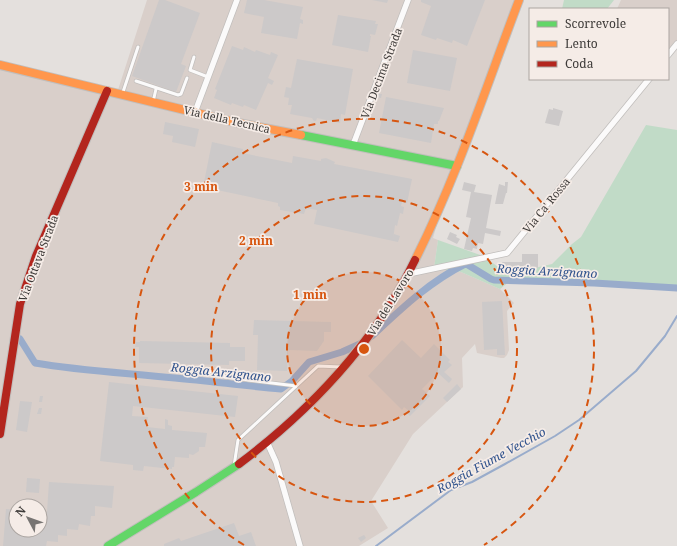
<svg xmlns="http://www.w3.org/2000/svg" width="677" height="546" viewBox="0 0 677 546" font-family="'Noto Serif',serif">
<rect width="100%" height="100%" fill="#e4e0dd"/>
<g fill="#d9cfca" fill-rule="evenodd">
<path d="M147,0H520L443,203L433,238L438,240L434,268L461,272L500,289L514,303L507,311L509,350L507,355L504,358H501L477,353L475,344L462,358L463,387L413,434L371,501L388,528L359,546H0V63L117,93ZM16,506H40V530H16Z"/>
<path d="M621,0H677V46L668,55V9H617Z"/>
</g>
<g fill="#c1dbc7">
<path d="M564,0H614L607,9H562Z"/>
<path d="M646,125L677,130V290L632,285L509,282L500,289L461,272L434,268L438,240L483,256L508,274L552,264L572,244L581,237Z"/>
</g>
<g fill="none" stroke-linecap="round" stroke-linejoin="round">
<path stroke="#99accb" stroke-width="2" d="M376,546L451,490L472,482L505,464L555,436L579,420L636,371L665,336L677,316"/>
<g stroke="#99accb" stroke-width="7">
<path d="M372,336C401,309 429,282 465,264L468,265L491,279L494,280L594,283L677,288"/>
<path d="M20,339L35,363C82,371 128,373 175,378C210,381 245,386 281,389L292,381L309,362L342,352L362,343"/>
</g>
</g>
<g fill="#ccc9c9">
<path d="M159,0H165L200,13L181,64L186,66L176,92L132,76Z"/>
<path d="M247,0H264L303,7L300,19L303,20V24L300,23L297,39L261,33L264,17L244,13Z"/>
<path d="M372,0H388L387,3Z"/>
<path d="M421,0H485L467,46L453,40L452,43L437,38L436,40L421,35L431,6L421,2Z"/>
<path d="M338,15L376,21L375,24H378L375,35L370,34V36H371L368,52L332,45Z"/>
<path d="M232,46L243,50L244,47L255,52L256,50L270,55L271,52L278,55L268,78L274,81L272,85L268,83L256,110L244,105L243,107L232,103L231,105L214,98L217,90L215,89Z"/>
<path d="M413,50L457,58L450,91L407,83Z"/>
<path d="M297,59L353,69L345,115L341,114L340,123L317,118L316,121H314L312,118L290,114L292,105H288L289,98L284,97L286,87L291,88Z"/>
<path d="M378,94H382L381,98L377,97Z"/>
<path d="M386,97L444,108L439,121H438V124H434L431,143L379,133Z"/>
<path d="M553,108L563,111L559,126L545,123L549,109L553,110Z"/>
<path d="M165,122L199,129L195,147L172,142L173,136L163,134Z"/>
<path d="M212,142L243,149L242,153L292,163L293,156L321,161V159L326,158L335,162L334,164L412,179L407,203L402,202L401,206L404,207L403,214L400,213L397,226L395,225L393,240L394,234L400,236L398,242L314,224L317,210L306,208L304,214L280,210V207L278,206V203L203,187Z"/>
<path d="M464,182L476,185L474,192L492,195L486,228L501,231L500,236L485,233L483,244L478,243L477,249L473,248L472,251L464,249L471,218L466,217L471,192L462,190Z"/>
<path d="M505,182H508L507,193H506L503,204H495L499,184L505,186Z"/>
<path d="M450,232L457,235L456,237L460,239L457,244L447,239Z"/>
<path d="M522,254H538V268H532V271H502V262H522Z"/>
<path d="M502,301L505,355H497V349L484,350L482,302Z"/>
<path d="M254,320L331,322V332H324V341L317,351L288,350L287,371L257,370L258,335H253Z"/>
<path d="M402,340L421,358L434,344L450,360L448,362L452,365L444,372L452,379L449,383L438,373L422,389L430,396L410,416L407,413L409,411L404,407L402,410L368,376Z"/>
<path d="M140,341L230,343V347H245V361H229V365L139,363V347H135L136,342H140Z"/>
<path d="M109,382L238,396L235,417L133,406L132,416L148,417L147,427L165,429V419L168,420V425L172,426V430L207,433L205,447H199V451L193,455L189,454V458L175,457L174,467H172V469L144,466L143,471L133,470V465L100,461Z"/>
<path d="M457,384L461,389L447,402L443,398Z"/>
<path d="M40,396H43L42,402H39Z"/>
<path d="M20,401L32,402L27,432L16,430Z"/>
<path d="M39,408H42L41,414H37Z"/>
<path d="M27,478L40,479L39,493L26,492Z"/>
<path d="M49,482L114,486L112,508L95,506V516H91L90,526L79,524L78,530L67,529V536L58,535V542L47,541L46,546H3L6,509L16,510V530H40V512H47Z"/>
<path d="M234,523L239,536L251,532L256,546H164V544L179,538L181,541Z"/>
<path d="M364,535L366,538L361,542L358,538Z"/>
</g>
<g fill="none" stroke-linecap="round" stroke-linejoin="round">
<defs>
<g id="lane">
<path d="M194,57L190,70L208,77"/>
<path d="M136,81L178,95L181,94L187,78"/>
<path d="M122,95L138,47"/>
<path d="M153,102L156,89"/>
<path d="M174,370L223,372L224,377L296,386"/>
<path d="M234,466L238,440L318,366L341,367"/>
</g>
<g id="street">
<path d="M668,55L677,44"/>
<path d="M195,112L237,0"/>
<path d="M353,145L408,0"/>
<path d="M408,274L507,253L649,79"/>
<path d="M267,442L276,462L300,546"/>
</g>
<g id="fast">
<path d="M301,135L457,166"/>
<path d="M108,546L196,492L239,464"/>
</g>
<g id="slow">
<path d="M0,65L238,123L301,135"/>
<path d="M415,260C457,177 486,87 519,0"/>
</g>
<g id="jam">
<path d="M0,434L20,304L36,256L107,91"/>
<path d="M239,464C312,409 375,342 415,260"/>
</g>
</defs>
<use href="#lane" stroke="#c1bebc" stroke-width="4.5"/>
<use href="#street" stroke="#c1bebc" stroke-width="7"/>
<use href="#fast" stroke="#c1bebc" stroke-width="10"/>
<use href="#slow" stroke="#c1bebc" stroke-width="10"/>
<use href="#jam" stroke="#c1bebc" stroke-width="10"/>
<use href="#lane" stroke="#fbfafa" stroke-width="3"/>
<use href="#street" stroke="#fbfafa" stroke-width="5.5"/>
<use href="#fast" stroke="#63d668" stroke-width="8"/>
<use href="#slow" stroke="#ff974d" stroke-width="8"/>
<use href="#jam" stroke="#b3261e" stroke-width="8"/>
</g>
<circle cx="364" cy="349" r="77" fill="#d75610" fill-opacity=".12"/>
<g fill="none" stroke="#d75610" stroke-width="2" stroke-dasharray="7 5">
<circle cx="364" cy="349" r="77"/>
<circle cx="364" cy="349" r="153"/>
<path d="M244 545A230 230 0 1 1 484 545"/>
</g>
<g text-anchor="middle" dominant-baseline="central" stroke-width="3.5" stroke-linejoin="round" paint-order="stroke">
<g font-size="11" fill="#3d3a38" stroke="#f5ece7">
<text transform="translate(381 73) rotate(-69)">Via Decima Strada</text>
<text transform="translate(227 119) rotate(13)">Via della Tecnica</text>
<text transform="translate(546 205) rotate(-51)">Via Ca' Rossa</text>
<text transform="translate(38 258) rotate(-69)">Via Ottava Strada</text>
<text transform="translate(390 302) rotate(-58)">Via del Lavoro</text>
</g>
<g font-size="12" font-style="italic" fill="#2e518c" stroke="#f5ece7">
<text transform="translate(547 271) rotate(3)">Roggia Arzignano</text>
<text transform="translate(221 372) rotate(6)">Roggia Arzignano</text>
<text transform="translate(491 460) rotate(-29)">Roggia Fiume Vecchio</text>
</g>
</g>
<circle cx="364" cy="349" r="6" fill="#d75610" stroke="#f5ece7" stroke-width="2"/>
<g font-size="12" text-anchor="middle" font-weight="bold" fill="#d75610" stroke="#f5ece7" stroke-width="3.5" stroke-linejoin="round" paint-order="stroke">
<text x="201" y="191">3 min</text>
<text x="256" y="245">2 min</text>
<text x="310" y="299">1 min</text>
</g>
<rect x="529" y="8" width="140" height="72" fill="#f5ece7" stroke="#aba5a1"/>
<rect x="537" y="21" width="20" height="6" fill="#63d668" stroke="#aba5a1"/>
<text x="565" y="28" font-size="12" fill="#3d3a38">Scorrevole</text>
<rect x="537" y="41" width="20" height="6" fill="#ff974d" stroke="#aba5a1"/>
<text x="565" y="48" font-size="12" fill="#3d3a38">Lento</text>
<rect x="537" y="61" width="20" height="6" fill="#b3261e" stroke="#aba5a1"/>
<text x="565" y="68" font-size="12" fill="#3d3a38">Coda</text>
<g transform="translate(28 518) rotate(311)"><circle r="19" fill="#f5ece7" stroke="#aba5a1"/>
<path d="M0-3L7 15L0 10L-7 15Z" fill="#777472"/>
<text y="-6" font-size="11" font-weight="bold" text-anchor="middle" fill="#3d3a38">N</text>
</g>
</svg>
